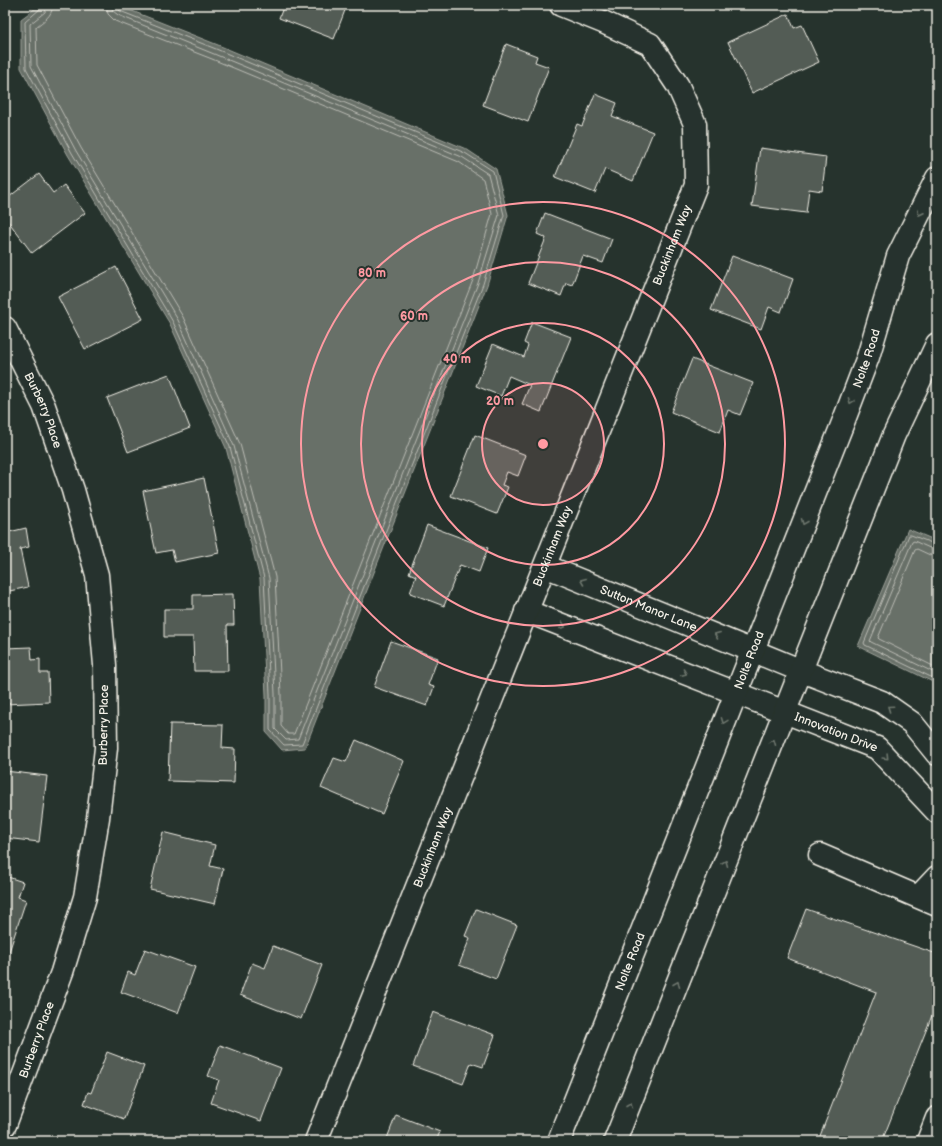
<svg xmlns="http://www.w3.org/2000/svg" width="942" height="1146" viewBox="0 0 942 1146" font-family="'Balsamiq Sans',sans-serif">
<rect width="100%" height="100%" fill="#26332d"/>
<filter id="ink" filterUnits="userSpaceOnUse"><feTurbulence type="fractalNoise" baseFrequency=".025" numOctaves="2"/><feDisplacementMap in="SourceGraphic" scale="8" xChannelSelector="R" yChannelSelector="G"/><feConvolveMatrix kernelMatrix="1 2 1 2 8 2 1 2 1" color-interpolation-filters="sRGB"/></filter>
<g filter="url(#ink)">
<g fill="#676f68" stroke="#9fa39b">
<path d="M40,5H117L218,45L466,149L496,169L508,215L487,285L305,748L282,750L266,732V695L260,579L226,448L170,324L68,155L21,68V19Z"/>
<path d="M908,529L937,541V684L858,646Z"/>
</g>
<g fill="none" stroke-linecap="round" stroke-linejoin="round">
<g stroke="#bcbdb5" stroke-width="1">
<path d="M42,5L40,9L25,22L26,68L72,153L173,322L230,447L264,578L270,694V730L284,745L302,744L483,284L504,215L493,171L465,153L216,49L120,11L117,8V5"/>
<path d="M47,5L45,12L30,24L31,66L76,151L178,320L234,446L269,578L275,694V729L286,740L298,739L478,283L499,215L488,174L462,157L214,54L118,15L113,11L112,5"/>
<path d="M53,5C52,17 44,20 36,27L37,65L81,148L183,317L240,444L275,577L281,694V726L288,734H294L473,280L492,214L483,179L459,162L212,59L115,21L108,14L106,5"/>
<path d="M937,545L911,535H909L864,643L865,645L937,680"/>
<path d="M937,550L932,549L914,541L912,542L870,641L871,642L937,674"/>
<path d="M937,556L930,555L917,549L915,550L878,638L879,639L937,668"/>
</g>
</g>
<g fill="#525c55" stroke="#f4f1e8">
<path d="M284,5H347L334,39L279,18Z"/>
<path d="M788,14L794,28L802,25L819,62L752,93L728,42Z"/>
<path d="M506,44L537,56L535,62L549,67L528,122L483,105Z"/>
<path d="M595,94L617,103L612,116L653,132L633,181L605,169L595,193L555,177L577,124L582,126Z"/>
<path d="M760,148L826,157L822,191L809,189L806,213L752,206Z"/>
<path d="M39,174L53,193L64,185L85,213L32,253L5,217V200Z"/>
<path d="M545,213L612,239L603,263L583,256L572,285L566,283L561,296L528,283L546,238L537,234Z"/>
<path d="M732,256L793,279L781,312L769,307L761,329L711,310Z"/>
<path d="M116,267L143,319L85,349L58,297Z"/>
<path d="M532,322L571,337L541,412L522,404L530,385L509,376L501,396L476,386L493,344L524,357L528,345L524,343Z"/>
<path d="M692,359L753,383L740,415L728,410L720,432L671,412Z"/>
<path d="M169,374L190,428L128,452L107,398Z"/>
<path d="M475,435L526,455L518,476L507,472L502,485L508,487L497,514L451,496Z"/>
<path d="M204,478L219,553L175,562L172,550L156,553L143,491Z"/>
<path d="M427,525L488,548L479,572L460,565L444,606L410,593L416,576L409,573Z"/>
<path d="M26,528L29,547L20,549L28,587L5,592V533Z"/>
<path d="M233,594L234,625H227L228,671H194L193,637H164V609H193V595Z"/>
<path d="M391,641L438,658L428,685L434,687L427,706L374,687Z"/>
<path d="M31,647L32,660L40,659V673H48L49,702L5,704V648Z"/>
<path d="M170,724L223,725L222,748L235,749L234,783L168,781Z"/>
<path d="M356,740L404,761L382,814L321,788L334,758L346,762Z"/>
<path d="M5,771L47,776L39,842L5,838Z"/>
<path d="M163,832L215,845L210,866L223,869L215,904L150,889Z"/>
<path d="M5,876L23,882L18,897L26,900L6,961H5Z"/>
<path d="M476,909L517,925L496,979L459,965L470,938L465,936Z"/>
<path d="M806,909L937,954V1003L882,1141H818L876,992L787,958Z"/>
<path d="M273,946L322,965L301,1019L240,995L252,963L265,968Z"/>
<path d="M145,949L195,967L178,1013L121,992L128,972L135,975Z"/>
<path d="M433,1012L495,1035L483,1067L471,1063L463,1084L413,1066Z"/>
<path d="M220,1045L281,1068L261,1121L211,1103L219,1080L208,1076Z"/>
<path d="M107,1052L144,1066L124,1119L84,1104L88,1092L91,1093Z"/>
<path d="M396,1115L440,1132L436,1141H386Z"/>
</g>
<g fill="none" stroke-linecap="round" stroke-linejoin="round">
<defs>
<g id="minor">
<path id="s1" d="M5,328L44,406L73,490L97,575L105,665L106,748L98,818L85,897L62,972L5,1125"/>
<path id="s2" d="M545,566L802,671L882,702L912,723L937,754"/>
<path id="s3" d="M526,611L877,748L937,812"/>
<path d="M820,855L937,905"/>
<path d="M919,896L937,877"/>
<path id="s4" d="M316,1141L696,185L695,124L678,86L650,44L603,22L561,5"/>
<path id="s5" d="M559,1141L844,420L868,357L898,256L937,178"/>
<path d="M615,1141L894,435L937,344"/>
<path d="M928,1141L937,1118"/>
</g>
</defs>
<use href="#minor" stroke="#f4f1e8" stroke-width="25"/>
<use href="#minor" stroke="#26332d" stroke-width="22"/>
</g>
<defs><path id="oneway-chevron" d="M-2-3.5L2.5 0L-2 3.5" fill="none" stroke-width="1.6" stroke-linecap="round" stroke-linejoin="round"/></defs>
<g stroke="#6e766e">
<use href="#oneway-chevron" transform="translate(920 213) rotate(116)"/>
<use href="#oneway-chevron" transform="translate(851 401) rotate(111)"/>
<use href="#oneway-chevron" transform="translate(804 522) rotate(112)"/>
<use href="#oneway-chevron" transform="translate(583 581) rotate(-158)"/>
<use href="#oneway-chevron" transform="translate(563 626) rotate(21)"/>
<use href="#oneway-chevron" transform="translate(717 635) rotate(-158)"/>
<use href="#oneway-chevron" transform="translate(684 673) rotate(21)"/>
<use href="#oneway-chevron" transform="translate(890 708) rotate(-145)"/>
<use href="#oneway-chevron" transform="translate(724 721) rotate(111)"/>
<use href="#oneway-chevron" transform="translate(773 742) rotate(-68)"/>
<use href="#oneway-chevron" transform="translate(886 757) rotate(46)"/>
<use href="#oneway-chevron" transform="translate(725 863) rotate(-68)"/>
<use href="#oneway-chevron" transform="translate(677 984) rotate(-68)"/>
<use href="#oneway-chevron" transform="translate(630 1105) rotate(-68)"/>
</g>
</g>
<circle cx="543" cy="444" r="61" fill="#ff9aa2" fill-opacity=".12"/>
<g fill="none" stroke="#ff9aa2" stroke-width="2">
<circle cx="543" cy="444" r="61"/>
<circle cx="543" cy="444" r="121"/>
<circle cx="543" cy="444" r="182"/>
<circle cx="543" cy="444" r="242"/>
</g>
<g text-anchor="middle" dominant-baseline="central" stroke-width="4" stroke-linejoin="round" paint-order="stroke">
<g font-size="12" fill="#f4f1e8" stroke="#26332d">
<text stroke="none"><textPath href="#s4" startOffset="964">Buckinham Way</textPath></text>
<text stroke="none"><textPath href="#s5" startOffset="841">Nolte Road</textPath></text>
<text stroke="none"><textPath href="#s1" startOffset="91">Burberry Place</textPath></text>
<text stroke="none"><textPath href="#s4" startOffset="640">Buckinham Way</textPath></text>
<text stroke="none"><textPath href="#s2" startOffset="112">Sutton Manor Lane</textPath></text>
<text stroke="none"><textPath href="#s5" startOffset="517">Nolte Road</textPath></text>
<text transform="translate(104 725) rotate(-89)">Burberry Place</text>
<text stroke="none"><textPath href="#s3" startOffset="333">Innovation Drive</textPath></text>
<text stroke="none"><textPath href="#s4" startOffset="316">Buckinham Way</textPath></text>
<text stroke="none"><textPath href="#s5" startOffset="193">Nolte Road</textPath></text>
<text transform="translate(37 1040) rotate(-70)">Burberry Place</text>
</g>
</g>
<circle cx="543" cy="444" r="6" fill="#ff9aa2" stroke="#26332d" stroke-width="2"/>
<g font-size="12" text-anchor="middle" font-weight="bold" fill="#ff9aa2" stroke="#26332d" stroke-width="4" stroke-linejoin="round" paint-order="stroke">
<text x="372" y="277">80 m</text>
<text x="414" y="320">60 m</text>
<text x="457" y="363">40 m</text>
<text x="500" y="405">20 m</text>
</g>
<rect width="942" height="1146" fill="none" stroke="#26332d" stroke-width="20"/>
<rect x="10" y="10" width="922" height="1126" fill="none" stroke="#f4f1e8" stroke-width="1.5" filter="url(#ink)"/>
</svg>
